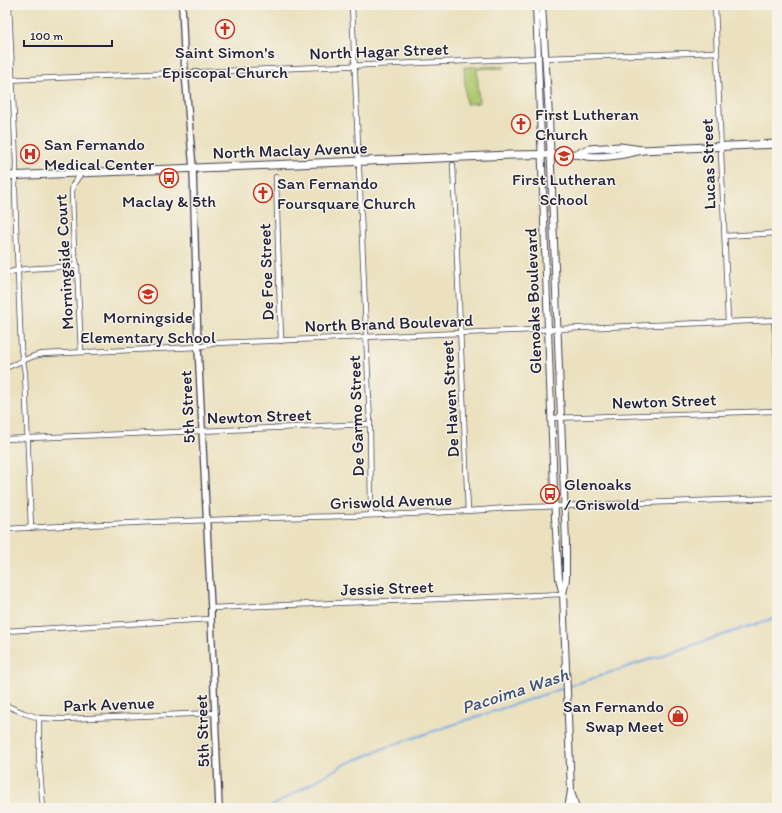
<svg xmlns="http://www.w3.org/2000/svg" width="782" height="813" viewBox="0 0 782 813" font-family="Itim,sans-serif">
<rect width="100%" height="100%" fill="#f7f3e8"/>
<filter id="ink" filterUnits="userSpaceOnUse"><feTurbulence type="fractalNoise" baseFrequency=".025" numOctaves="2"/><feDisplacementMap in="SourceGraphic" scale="8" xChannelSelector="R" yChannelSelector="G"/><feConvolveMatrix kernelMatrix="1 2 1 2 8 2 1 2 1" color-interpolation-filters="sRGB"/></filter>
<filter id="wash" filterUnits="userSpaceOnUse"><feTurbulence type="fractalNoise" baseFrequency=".012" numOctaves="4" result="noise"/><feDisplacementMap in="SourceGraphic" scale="16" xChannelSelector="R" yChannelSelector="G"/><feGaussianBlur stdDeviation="0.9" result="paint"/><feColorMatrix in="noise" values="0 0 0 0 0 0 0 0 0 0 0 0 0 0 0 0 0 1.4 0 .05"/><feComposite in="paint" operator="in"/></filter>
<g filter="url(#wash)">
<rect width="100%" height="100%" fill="#ebe1bf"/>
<path fill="#adc96f" stroke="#687655" d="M502,66H504V68L477,69L479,103L466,104L464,67Z"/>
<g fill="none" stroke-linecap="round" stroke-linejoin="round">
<path stroke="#79ade6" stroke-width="2" d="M269,808L343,765L392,745L777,617"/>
</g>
</g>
<g filter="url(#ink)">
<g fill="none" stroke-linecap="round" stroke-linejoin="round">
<defs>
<g id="minor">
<path d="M9,5L16,163L15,188L16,224L21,349L25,373L31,528"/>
<path d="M352,5L370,424L371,515"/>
<path d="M715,5L728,322"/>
<path d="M545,58L717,52"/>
<path d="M5,80L538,58"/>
<path d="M453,165L468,511"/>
<path d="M276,177L281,341"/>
<path d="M725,236L777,233"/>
<path d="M5,273L25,269L77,266"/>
<path d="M774,320L777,363"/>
<path d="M81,352L77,266L74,251L72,192L73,185L81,173"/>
<path d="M5,368L34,356L43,354L198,347L216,343L777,320"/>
<path d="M551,418L777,411"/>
<path d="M5,439L370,424"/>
<path d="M5,529C91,524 177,521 262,518C344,516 426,515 507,508L777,498"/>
<path d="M211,608L563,594"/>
<path d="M5,631L211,619"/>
<path d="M5,705L24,713L39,718L64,719L215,713"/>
<path d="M39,718V759L43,808"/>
</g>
<path id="tertiary" d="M182,5L185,72L193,169L198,347L211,608V619L219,808"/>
<g id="secondary">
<path d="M536,5L555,517L559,578L562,591"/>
<path d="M542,5L549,116L566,544V579L563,594L571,791L568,808"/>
<path d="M572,794L576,808"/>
</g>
<g id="primary">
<path d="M577,154L588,149L620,147L642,150L777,144"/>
<path d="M5,176L511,155L577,154C597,160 621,155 642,150"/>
</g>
</defs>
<use href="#minor" stroke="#403f4f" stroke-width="6"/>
<use href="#tertiary" stroke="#403f4f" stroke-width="8"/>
<use href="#secondary" stroke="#403f4f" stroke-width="8"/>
<use href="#primary" stroke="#403f4f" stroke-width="9"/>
<use href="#minor" stroke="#fff" stroke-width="4.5"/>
<use href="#tertiary" stroke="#fff" stroke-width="5.5"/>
<use href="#secondary" stroke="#fff" stroke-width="6"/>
<use href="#primary" stroke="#fff" stroke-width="7"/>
</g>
</g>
<defs>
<symbol id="church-ring" viewBox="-11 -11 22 22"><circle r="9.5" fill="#f7f3e8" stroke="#c8321e" stroke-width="1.5"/><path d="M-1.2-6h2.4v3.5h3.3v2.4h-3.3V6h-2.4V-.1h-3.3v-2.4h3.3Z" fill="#c8321e"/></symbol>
<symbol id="hospital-ring" viewBox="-11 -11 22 22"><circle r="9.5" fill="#f7f3e8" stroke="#c8321e" stroke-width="1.5"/><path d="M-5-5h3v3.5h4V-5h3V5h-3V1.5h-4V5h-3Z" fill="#c8321e"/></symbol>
<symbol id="school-ring" viewBox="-11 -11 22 22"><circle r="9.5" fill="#f7f3e8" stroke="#c8321e" stroke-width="1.5"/><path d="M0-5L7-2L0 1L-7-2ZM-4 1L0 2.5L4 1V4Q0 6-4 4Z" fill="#c8321e"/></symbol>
<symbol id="bus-ring" viewBox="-11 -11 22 22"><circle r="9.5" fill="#f7f3e8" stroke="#c8321e" stroke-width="1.5"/><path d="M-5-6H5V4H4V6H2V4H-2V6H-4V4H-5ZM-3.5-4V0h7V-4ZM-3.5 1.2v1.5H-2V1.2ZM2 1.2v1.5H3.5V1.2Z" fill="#c8321e"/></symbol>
<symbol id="shop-ring" viewBox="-11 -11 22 22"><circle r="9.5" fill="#f7f3e8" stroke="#c8321e" stroke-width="1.5"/><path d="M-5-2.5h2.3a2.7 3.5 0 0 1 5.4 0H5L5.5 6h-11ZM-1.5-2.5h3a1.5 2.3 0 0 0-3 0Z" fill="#c8321e"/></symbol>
</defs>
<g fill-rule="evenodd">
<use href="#church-ring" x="214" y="18" width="22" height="22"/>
<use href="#church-ring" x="510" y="113" width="22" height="22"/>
<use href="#hospital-ring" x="19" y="143" width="22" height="22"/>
<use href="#school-ring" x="553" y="145" width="22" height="22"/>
<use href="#bus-ring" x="158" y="167" width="22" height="22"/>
<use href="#church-ring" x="252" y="182" width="22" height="22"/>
<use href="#school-ring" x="137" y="283" width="22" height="22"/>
<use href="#bus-ring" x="539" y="483" width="22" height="22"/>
<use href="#shop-ring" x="667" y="705" width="22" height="22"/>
</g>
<g text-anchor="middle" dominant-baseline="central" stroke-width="3" stroke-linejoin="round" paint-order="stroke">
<g font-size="17" fill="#22223b" stroke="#f7f3e8">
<text transform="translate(379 51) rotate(-2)">North Hagar Street</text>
<text transform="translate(290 150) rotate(-2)">North Maclay Avenue</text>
<text transform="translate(708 164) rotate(-92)">Lucas Street</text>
<text transform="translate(64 262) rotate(-93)">Morningside Court</text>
<text transform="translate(266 272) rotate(-92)">De Foe Street</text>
<text transform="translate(533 301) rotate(-92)">Glenoaks Boulevard</text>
<text transform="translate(389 323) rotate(-2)">North Brand Boulevard</text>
<text transform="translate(450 399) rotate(-93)">De Haven Street</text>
<text transform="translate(664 401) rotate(-2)">Newton Street</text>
<text transform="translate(187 407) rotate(-93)">5th Street</text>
<text transform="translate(259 416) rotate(-2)">Newton Street</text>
<text transform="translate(356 416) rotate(-92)">De Garmo Street</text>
<text transform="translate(391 501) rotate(-2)">Griswold Avenue</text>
<text transform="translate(387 588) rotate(-2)">Jessie Street</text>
<text transform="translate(109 704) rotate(-2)">Park Avenue</text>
<text transform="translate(202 731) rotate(-92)">5th Street</text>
</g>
<g font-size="17" fill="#22223b" stroke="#f7f3e8">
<text x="225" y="52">Saint Simon's<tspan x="225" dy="20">Episcopal Church</tspan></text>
<text x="535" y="114" text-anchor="start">First Lutheran<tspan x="535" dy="20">Church</tspan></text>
<text x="44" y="144" text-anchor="start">San Fernando<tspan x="44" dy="20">Medical Center</tspan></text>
<text x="564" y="179">First Lutheran<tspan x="564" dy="20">School</tspan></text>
<text x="277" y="183" text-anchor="start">San Fernando<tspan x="277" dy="20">Foursquare Church</tspan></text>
<text x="169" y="201">Maclay &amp; 5th</text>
<text x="148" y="317">Morningside<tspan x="148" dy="20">Elementary School</tspan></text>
<text x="564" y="484" text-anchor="start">Glenoaks<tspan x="564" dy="20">/ Griswold</tspan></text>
<text x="664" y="706" text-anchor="end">San Fernando<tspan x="664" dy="20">Swap Meet</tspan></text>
</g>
<g font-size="18" font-style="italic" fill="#405377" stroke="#f7f3e8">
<text transform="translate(515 691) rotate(-18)">Pacoima Wash</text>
</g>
</g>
<rect width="782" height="813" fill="none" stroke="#f7f3e8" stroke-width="20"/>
<path d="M24 40v6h88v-6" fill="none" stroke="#22223b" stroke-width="2"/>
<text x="30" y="40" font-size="12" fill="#22223b" stroke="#f7f3e8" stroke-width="3" paint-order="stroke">100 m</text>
</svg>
